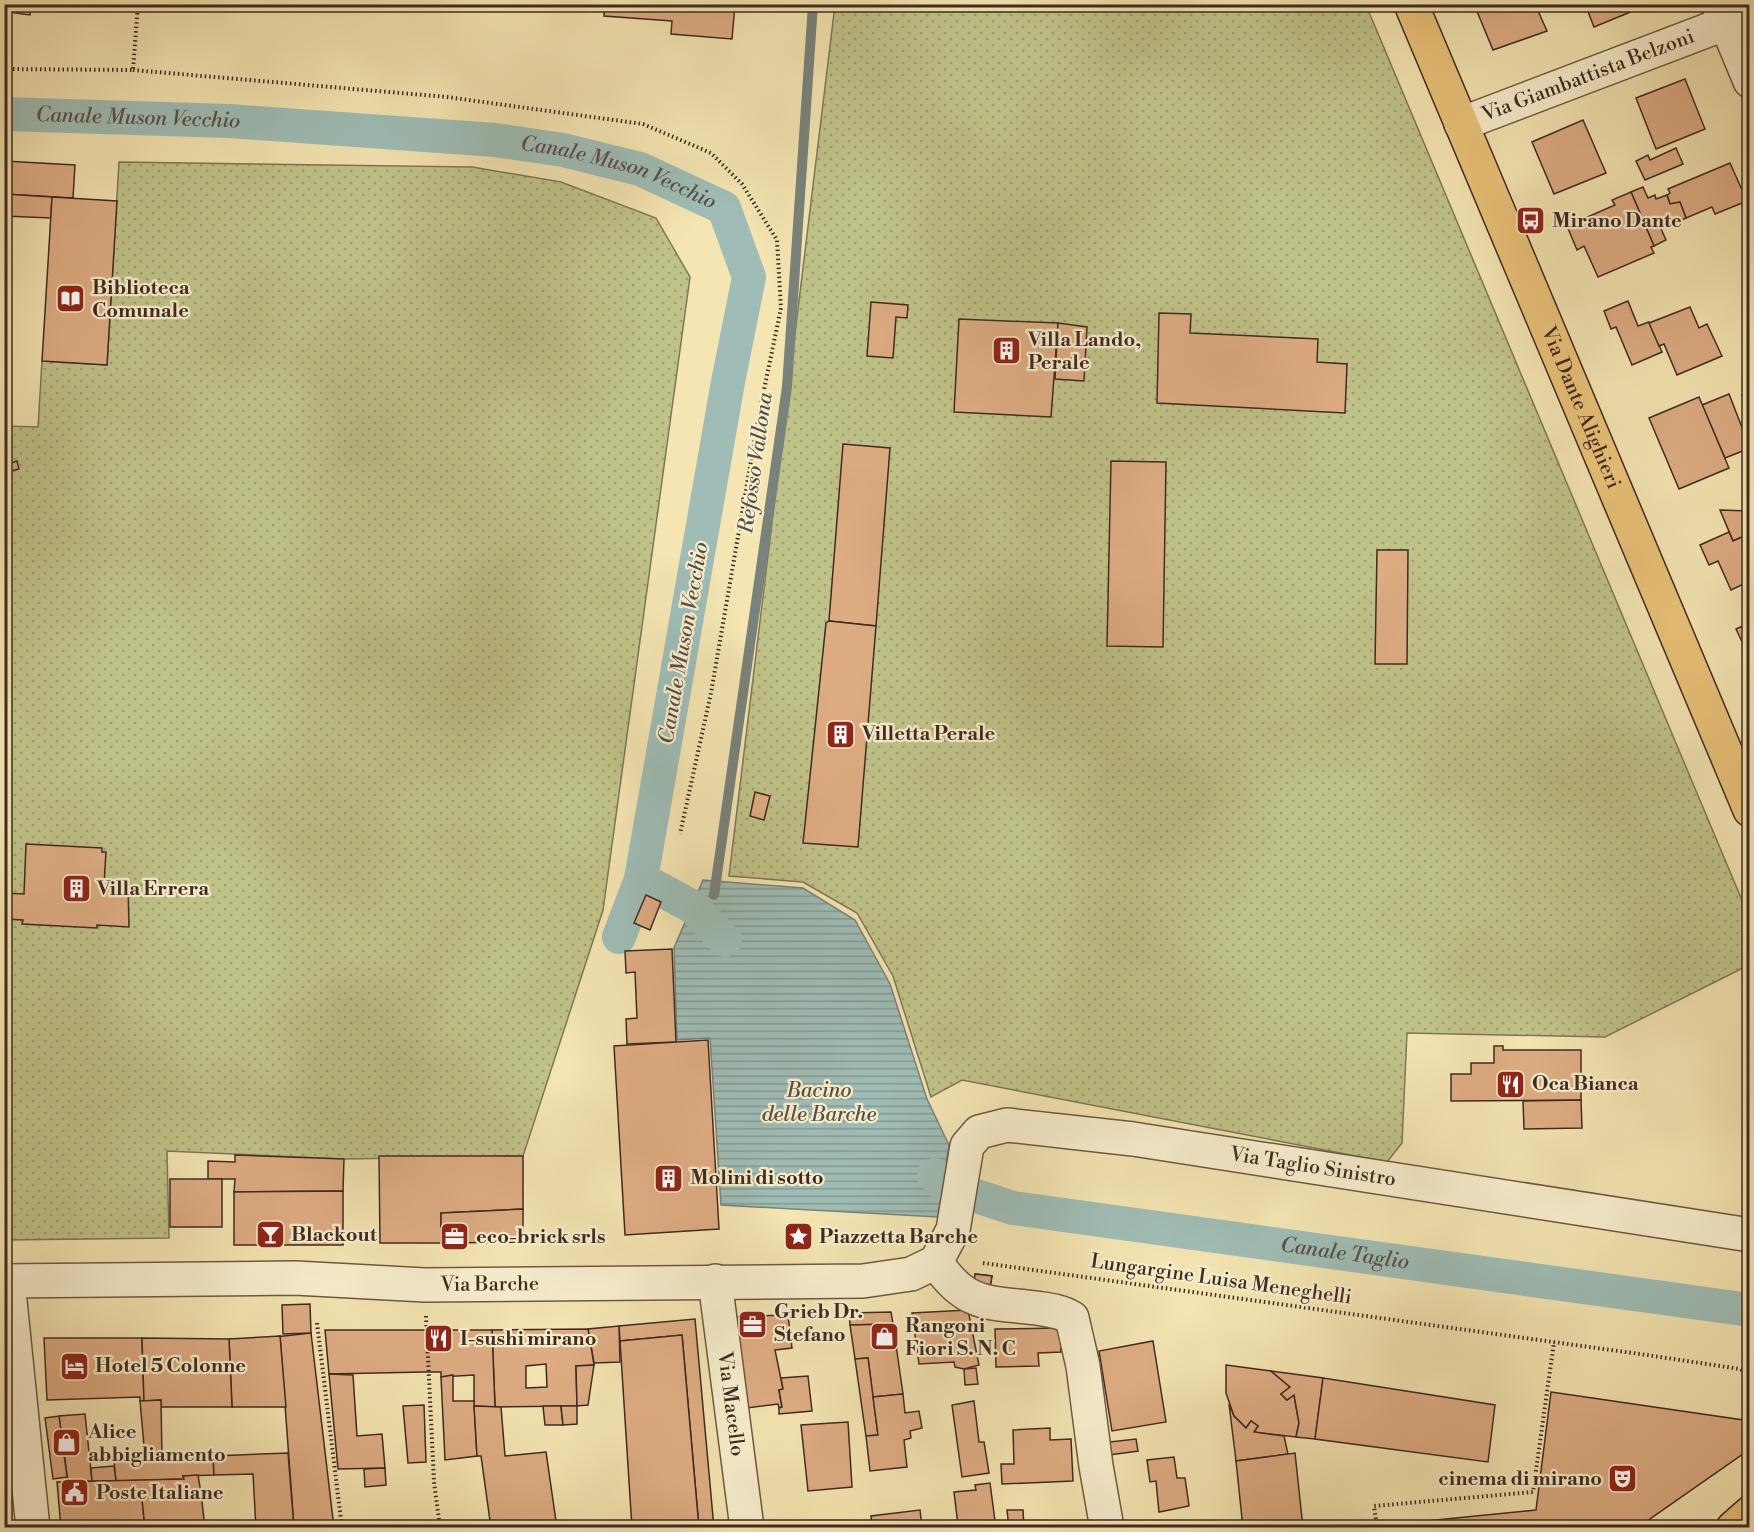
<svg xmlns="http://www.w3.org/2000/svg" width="1754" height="1532" viewBox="0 0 1754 1532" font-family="'Libre Bodoni',serif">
<defs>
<pattern id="park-dots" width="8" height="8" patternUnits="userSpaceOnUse" patternTransform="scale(1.5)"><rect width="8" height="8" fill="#c0c389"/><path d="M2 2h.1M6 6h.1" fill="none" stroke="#9d9f70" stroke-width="1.8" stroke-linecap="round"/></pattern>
<pattern id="water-rules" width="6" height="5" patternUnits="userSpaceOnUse" patternTransform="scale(1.5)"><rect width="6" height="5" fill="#9fbdb6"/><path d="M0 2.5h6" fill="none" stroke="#839a94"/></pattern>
</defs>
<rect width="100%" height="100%" fill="#f4e5b2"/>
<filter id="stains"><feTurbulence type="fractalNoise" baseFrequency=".00333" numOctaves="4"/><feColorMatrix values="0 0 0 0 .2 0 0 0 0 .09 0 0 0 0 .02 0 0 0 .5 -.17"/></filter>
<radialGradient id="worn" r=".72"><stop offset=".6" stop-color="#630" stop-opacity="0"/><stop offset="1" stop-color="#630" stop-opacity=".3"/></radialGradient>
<g fill="url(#park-dots)" stroke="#807656" stroke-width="1.5">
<path d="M835,5H1366L1749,917V965L1605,1037L1407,1033L1402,1143L1387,1162L962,1080L931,1097L893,976L857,913L803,882L729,876Z"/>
<path d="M119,162L472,167L561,182L656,218L690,277L603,910L523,1156L344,1159L167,1151L169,1238L5,1240V426L38,427L42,361L107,365Z"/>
</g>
<path fill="url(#water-rules)" stroke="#79827b" stroke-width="1.5" d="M703,880L803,888L855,920L890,984L927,1099L949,1145L938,1217L721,1205L710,1038L677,1040L674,948Z"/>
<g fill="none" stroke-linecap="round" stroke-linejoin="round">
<path stroke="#79827b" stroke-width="10" d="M714,895L787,387L813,4"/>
<g stroke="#9fbdb6" stroke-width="34">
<path id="s1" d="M4,114L229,121L495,140L563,150L640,169L724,208L749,277L728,382L641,879L619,937"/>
<path d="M641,879L693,907L725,940"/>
<path id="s2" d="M934,1175L943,1185L1013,1208L1750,1310"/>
</g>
</g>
<g fill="#deac83" stroke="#3f2a22" stroke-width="1.5" fill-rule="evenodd">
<path d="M4,4H32L30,15L8,12V18H4Z"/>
<path d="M605,4H735L732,39L671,34L672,21L604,16Z"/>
<path d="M1474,4H1535L1547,31L1493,50Z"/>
<path d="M1585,4H1650L1594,27Z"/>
<path d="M1685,79L1705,129L1656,149L1636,98Z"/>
<path d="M1583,120L1606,173L1554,194L1532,142Z"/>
<path d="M1676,148L1683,164L1645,180L1636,161L1648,155L1650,160Z"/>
<path d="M4,161L75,165L73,198L4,194Z"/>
<path d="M1730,163L1747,201L1715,214L1712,207L1686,218L1680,202L1670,204L1667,195L1670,193L1668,189Z"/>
<path d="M1643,187L1648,198L1655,195L1656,199L1667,195L1670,204L1680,202L1686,218L1661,229L1666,240L1654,246L1631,192Z"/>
<path d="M1631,192L1654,246L1651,247L1654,253L1598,277L1584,246L1577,250L1567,226L1615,205L1612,200Z"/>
<path d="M4,194L52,197L51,218L4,216Z"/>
<path d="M52,197L117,201L107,365L42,361Z"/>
<path d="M1628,301L1638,326L1649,322L1662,352L1632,365L1616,327L1611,329L1604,311Z"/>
<path d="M871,302L908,305L907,318L896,317L893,358L867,356Z"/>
<path d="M1690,307L1699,328L1707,324L1722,356L1677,375L1664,344L1659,346L1649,323Z"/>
<path d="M1159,313L1191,314L1190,333L1318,339L1317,362L1347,364L1345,413L1157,403Z"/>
<path d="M959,319L1058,323L1051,417L954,412Z"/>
<path d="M1058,323L1087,327L1084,381L1055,379Z"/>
<path d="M1749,392H1750V412L1742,395Z"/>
<path d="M1729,394L1750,448L1725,458L1702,405Z"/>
<path d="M1699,397L1729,468L1679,489L1649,418Z"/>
<path d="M843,444L890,448L876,626L829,621Z"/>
<path d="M17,461L19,469L11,471L8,464Z"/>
<path d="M1111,461L1166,462L1163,647L1107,646Z"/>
<path d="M1720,510L1750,511V546L1747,547L1742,537L1733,541Z"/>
<path d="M1729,532L1733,541L1742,537L1747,547L1750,546V581L1731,590L1718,561L1709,565L1700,545Z"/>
<path d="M1377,550H1408L1407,664H1375Z"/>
<path d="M829,621L876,626L858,847L803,843L826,623Z"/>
<path d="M1750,623V659L1736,629Z"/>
<path d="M755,792L770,796L764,820L750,816Z"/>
<path d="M26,844L102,848V852H106L104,884L128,886L129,927L97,925V928L22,924L23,920L4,919V893L24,894Z"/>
<path d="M646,895L661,902L650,930L634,923Z"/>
<path d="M672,949L676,1042L627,1044L626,1019L637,1018L635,972L626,973L625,951Z"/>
<path d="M708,1040L719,1229L625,1235L614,1046Z"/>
<path d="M1494,1046H1503V1050H1581V1100L1451,1101V1074H1471V1063H1494Z"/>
<path d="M1581,1100L1582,1128L1524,1129L1523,1101Z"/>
<path d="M235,1155L344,1159L343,1191L234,1192L235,1179H208V1161L235,1162Z"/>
<path d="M379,1156H523V1209L441,1213V1243H380Z"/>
<rect x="170" y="1179" width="52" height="48"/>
<path d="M343,1191V1245H234V1192Z"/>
<path d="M523,1209V1242L441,1243V1213Z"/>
<path d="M975,1274L992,1276L989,1293L973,1291Z"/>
<path d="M975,1274L992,1276L989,1293L973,1291Z"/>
<path d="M310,1304L311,1333L283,1334L282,1305Z"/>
<path d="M968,1310L979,1365L964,1369L955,1367L954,1362L919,1364L912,1313Z"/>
<path d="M891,1312L893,1324L850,1325L849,1313Z"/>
<path d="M788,1315L792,1348L775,1350L783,1389L779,1390L782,1407L779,1408L778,1404L739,1409L728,1317Z"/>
<path d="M695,1319L714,1528H699L682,1335L620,1341L619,1326Z"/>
<path d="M893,1324L903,1394L873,1397L868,1358L855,1359L850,1325Z"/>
<path d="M619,1326L620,1362L594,1363L588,1329Z"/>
<path d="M1060,1328L1061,1352L1038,1353L1039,1366L996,1367L995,1329Z"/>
<path d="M588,1329L594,1365L576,1366L577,1406L495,1407L492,1330ZM546,1364L547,1387L526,1388V1366Z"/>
<path d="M325,1330H492L495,1407L474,1406V1375L441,1377V1372H424L329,1374Z"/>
<path d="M311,1333L334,1528H294L280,1336L275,1337Z"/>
<path d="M682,1335L699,1528H632L620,1341Z"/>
<path d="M280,1336L286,1407H232L229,1339Z"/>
<path d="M44,1338H142L144,1401H140V1397L47,1400Z"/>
<path d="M142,1338L229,1339L232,1407H161V1400L144,1401Z"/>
<path d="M1153,1341L1166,1422L1112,1431L1099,1351Z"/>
<path d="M868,1358L878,1435L866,1436L855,1359Z"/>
<path d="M594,1365L588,1405L577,1406L576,1366Z"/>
<path d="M1226,1365L1271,1371L1290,1387L1281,1394L1287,1400L1294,1395L1299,1423L1296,1437L1254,1432L1258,1426L1251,1421L1246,1428L1234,1416L1226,1393Z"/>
<path d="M976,1368L978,1384L965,1385L964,1369Z"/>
<path d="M1271,1371L1323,1378L1315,1439L1296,1437L1299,1423L1294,1395L1287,1400L1281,1394L1290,1387Z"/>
<path d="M329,1374L353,1375L357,1436L382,1434L385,1468L338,1469Z"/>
<path d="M453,1375V1401H474L477,1456L445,1460L441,1377Z"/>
<path d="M808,1376L812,1411L779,1414V1408L782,1407L779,1390L783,1389L781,1378Z"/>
<path d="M1323,1378L1495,1405L1488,1462L1315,1439Z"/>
<path d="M1551,1392L1750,1421V1449L1637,1528H1427L1426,1521L1536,1510Z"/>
<path d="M903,1394L905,1413L919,1411L922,1428L910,1431L911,1438L904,1440L907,1467L870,1471L866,1436L878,1435L873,1397Z"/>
<path d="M161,1400L162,1458L213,1456L214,1475L183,1476L184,1479L116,1481L114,1461L145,1457L140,1401Z"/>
<path d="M974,1401L979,1442H984L989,1473L962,1477L952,1405Z"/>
<path d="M1229,1404L1234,1416L1246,1428L1251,1421L1258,1426L1254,1432L1284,1436L1288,1454L1236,1461Z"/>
<path d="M424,1405L426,1462L408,1463L403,1406Z"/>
<path d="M474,1406L501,1407L505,1456L546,1452L557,1528H491L481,1456H477Z"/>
<path d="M543,1406H561L563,1425H545Z"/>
<path d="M561,1406H577V1424L563,1425Z"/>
<path d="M85,1414L92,1481L68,1482L59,1416Z"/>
<path d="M59,1416L67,1477L53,1479L45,1418Z"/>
<path d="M848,1422L852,1487L808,1491L801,1425Z"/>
<path d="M1050,1428V1440L1071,1439L1073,1481L1002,1484L1001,1464H1014L1013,1430Z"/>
<path d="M1108,1432L1110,1442L1136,1439L1138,1451L1102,1456L1099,1433Z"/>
<path d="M288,1453L294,1528H256L253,1474L214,1475L213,1456Z"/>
<path d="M1295,1453L1303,1528H1243L1236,1461Z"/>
<path d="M1174,1457L1177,1478H1185L1189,1506L1159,1512L1156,1481L1150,1482L1147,1460Z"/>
<path d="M114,1466L116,1481H92L91,1468Z"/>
<path d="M385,1468L386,1485L365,1487L364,1469Z"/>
<path d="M198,1475L201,1493L142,1499L145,1528H61L57,1482L184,1479L183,1476Z"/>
<path d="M990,1483L995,1521L974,1524V1528H953L958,1525L954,1492L976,1490L975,1485Z"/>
<path d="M201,1493L205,1528H145L142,1499Z"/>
<path d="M920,1510L922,1528H872L871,1516Z"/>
<path d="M1007,1510H1023L1024,1528H1009Z"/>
<path d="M1192,1523V1528H1162V1525Z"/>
</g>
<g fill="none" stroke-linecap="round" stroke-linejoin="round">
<defs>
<g id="minor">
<path d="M1718,4L1750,81"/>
<path id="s3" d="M1461,124L1750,14"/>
<path d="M936,1262C966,1307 988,1302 1036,1308C1049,1310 1061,1311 1072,1318L1083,1366L1096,1466L1107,1528"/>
<path id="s4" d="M4,1281L295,1278L425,1285L863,1281L911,1274L936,1262L953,1230L967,1146L979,1132L1007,1125L1133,1139L1750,1235"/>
<path d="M8,1281L33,1528"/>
<path id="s5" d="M715,1281L747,1528"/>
</g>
<g id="major">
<path id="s6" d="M1411,4L1750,810"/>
<path d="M1733,1528L1750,1513"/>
</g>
</defs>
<use href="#minor" stroke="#6c5946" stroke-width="36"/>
<use href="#major" stroke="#3f2a22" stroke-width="36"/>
<g stroke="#3f2a22" stroke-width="4" stroke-dasharray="1.5 3" stroke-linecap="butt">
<path d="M4,69L133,70L138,4"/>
<path d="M133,70L447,97L643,124L711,153L742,184L777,240L781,308L760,409L711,693L680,834"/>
<path d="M983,1263L1640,1354L1740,1369L1750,1375"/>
<path d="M426,1316L434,1482L440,1528"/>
<path d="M317,1323L342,1528"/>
<path d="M1377,1528L1374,1506L1533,1492L1554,1342"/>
</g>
<use href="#minor" stroke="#f8eecd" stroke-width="33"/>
<use href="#major" stroke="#eac279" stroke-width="33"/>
</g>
<defs>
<symbol id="bus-square" viewBox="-11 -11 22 22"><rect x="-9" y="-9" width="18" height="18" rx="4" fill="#8f2418" stroke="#f8eecd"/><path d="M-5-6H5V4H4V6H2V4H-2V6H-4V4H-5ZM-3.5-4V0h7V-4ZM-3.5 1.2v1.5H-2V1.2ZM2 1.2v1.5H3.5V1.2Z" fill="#fff"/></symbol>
<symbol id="library-square" viewBox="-11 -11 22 22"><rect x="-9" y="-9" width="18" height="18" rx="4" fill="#8f2418" stroke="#f8eecd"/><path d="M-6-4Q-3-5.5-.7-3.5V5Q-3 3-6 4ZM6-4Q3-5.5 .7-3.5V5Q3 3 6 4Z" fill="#fff"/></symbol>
<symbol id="building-square" viewBox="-11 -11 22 22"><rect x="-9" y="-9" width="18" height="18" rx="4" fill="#8f2418" stroke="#f8eecd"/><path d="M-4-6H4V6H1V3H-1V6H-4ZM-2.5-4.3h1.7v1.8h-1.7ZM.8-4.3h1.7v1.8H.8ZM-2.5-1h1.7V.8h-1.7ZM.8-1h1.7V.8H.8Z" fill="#fff"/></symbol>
<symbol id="restaurant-square" viewBox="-11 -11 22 22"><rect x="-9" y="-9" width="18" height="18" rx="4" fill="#8f2418" stroke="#f8eecd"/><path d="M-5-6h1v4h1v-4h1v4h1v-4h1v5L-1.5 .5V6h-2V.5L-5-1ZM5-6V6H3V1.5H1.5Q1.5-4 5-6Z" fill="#fff"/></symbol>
<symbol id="bar-square" viewBox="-11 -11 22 22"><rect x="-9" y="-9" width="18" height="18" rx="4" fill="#8f2418" stroke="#f8eecd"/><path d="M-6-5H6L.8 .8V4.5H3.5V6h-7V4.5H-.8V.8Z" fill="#fff"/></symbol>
<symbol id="office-square" viewBox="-11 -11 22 22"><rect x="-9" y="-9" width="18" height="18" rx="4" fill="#8f2418" stroke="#f8eecd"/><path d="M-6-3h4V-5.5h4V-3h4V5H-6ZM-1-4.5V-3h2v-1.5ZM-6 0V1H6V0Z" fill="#fff"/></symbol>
<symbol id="sight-square" viewBox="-11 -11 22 22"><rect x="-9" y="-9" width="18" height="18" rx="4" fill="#8f2418" stroke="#f8eecd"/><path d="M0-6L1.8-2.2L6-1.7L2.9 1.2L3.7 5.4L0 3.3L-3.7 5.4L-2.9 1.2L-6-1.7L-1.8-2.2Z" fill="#fff"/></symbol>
<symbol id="shop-square" viewBox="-11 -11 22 22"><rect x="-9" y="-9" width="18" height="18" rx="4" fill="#8f2418" stroke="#f8eecd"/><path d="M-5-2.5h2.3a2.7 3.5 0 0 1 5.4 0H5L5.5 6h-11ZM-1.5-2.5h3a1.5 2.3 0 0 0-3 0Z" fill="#fff"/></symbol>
<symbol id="hotel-square" viewBox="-11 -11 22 22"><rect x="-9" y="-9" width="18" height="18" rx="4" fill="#8f2418" stroke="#f8eecd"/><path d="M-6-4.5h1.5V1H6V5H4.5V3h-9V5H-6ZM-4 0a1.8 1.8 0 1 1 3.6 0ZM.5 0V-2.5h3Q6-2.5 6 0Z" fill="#fff"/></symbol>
<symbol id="theatre-square" viewBox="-11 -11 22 22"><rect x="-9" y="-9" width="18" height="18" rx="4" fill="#8f2418" stroke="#f8eecd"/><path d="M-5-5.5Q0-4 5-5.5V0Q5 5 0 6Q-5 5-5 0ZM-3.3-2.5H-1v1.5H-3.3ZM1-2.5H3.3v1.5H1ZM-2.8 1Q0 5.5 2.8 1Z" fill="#fff"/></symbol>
<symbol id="civic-square" viewBox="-11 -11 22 22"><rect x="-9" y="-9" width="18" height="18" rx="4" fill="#8f2418" stroke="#f8eecd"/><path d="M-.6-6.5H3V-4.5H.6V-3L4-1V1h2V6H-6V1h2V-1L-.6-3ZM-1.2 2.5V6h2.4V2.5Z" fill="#fff"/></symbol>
</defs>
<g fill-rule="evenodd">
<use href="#bus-square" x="1514" y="204" width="33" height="33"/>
<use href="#library-square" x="54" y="282" width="33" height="33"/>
<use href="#building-square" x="990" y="334" width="33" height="33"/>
<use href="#building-square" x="824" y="718" width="33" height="33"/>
<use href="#building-square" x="60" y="872" width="33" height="33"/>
<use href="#restaurant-square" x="1494" y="1068" width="33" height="33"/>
<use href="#building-square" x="652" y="1162" width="33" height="33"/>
<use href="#bar-square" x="254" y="1218" width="33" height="33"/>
<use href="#office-square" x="438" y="1220" width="33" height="33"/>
<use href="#sight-square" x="782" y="1220" width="33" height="33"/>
<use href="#office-square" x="736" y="1308" width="33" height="33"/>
<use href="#shop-square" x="868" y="1320" width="33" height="33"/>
<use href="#restaurant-square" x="422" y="1322" width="33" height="33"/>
<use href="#hotel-square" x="58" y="1350" width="33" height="33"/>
<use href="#shop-square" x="50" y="1426" width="33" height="33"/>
<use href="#theatre-square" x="1606" y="1462" width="33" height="33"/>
<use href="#civic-square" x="58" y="1476" width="33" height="33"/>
</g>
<g text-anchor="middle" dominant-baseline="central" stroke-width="4.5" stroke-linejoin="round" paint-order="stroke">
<g font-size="20" fill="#3f2a22" stroke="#f8eecd">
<text stroke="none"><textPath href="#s3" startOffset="136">Via Giambattista Belzoni</textPath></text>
<text stroke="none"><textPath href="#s6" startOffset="438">Via Dante Alighieri</textPath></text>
<text stroke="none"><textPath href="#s4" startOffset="1413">Via Taglio Sinistro</textPath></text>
<text transform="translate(1221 1280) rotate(8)">Lungargine Luisa Meneghelli</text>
<text stroke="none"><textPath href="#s4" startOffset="486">Via Barche</textPath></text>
<text stroke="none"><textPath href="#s5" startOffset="124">Via Macello</textPath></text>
</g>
<g font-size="20" font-weight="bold" fill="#3f2a22" stroke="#f8eecd" text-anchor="start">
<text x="1552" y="221">Mirano Dante</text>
<text x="92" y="288">Biblioteca<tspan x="92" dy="23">Comunale</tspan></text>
<text x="1028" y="340">Villa Lando,<tspan x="1028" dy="23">Perale</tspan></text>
<text x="862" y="734">Villetta Perale</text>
<text x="97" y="889">Villa Errera</text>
<text x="1532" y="1084">Oca Bianca</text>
<text x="690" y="1178">Molini di sotto</text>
<text x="291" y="1235">Blackout</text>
<text x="476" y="1237">eco-brick srls</text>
<text x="819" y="1237">Piazzetta Barche</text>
<text x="774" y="1312">Grieb Dr.<tspan x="774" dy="23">Stefano</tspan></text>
<text x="905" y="1326">Rangoni<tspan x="905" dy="23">Fiori S. N. C</tspan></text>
<text x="460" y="1339">I-sushi mirano</text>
<text x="95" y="1366">Hotel 5 Colonne</text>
<text x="88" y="1432">Alice<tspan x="88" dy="23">abbigliamento</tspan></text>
<text x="1602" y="1479" text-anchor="end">cinema di mirano</text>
<text x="96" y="1493">Poste Italiane</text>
</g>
<g font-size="21" font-style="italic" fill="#574f47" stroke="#f8eecd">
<text stroke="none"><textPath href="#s1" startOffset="134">Canale Muson Vecchio</textPath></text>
<text stroke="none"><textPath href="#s1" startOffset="620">Canale Muson Vecchio</textPath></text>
<text transform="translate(756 463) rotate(-82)">Refosso Vallona</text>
<text transform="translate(684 643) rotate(-80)">Canale Muson Vecchio</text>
<text x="819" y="1091">Bacino<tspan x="819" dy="24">delle Barche</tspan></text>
<text stroke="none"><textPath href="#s2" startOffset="422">Canale Taglio</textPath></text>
</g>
</g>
<rect width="1754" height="1532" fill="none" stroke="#f4e5b2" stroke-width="24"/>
<rect x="6" y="6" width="1742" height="1520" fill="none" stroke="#3f2a22" stroke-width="3"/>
<rect x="12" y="12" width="1730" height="1508" fill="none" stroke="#3f2a22" stroke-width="1.5"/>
<rect width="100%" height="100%" filter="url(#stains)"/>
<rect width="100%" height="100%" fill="url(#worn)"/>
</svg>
